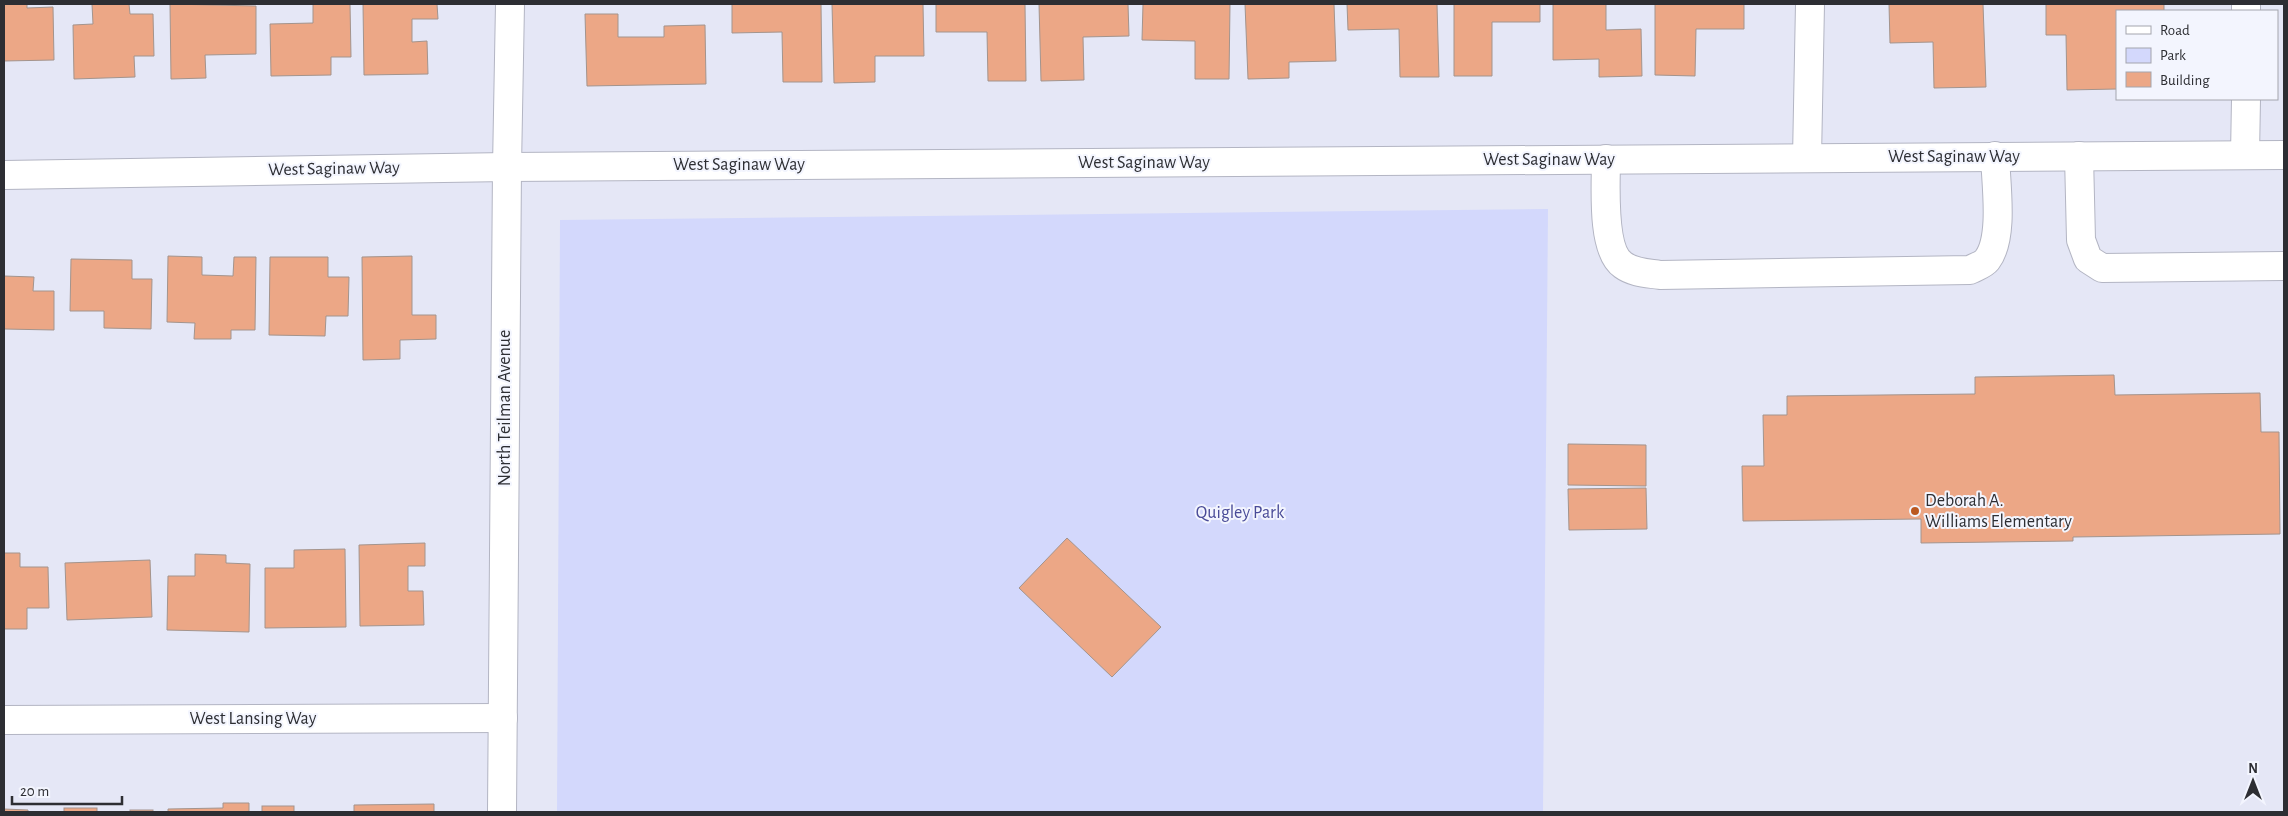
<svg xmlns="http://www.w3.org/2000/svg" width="2288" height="816" viewBox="0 0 2288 816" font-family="'Alegreya Sans',sans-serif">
<rect width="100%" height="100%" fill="#e5e7f6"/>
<path fill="#d3d8fc" d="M1548,209L1543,812H557L560,220Z"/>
<g fill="#eca786" stroke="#a3948d">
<path d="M4,4H27V8L53,7L54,60L4,61Z"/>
<path d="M92,4H129L130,14H153L154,56H134L135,77L74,79L73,25L93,24Z"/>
<path d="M170,4L256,6V54L205,55L206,78L171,79Z"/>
<path d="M313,4H350L351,57H331V75L271,76L270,24L313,23Z"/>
<path d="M363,4H437L438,19H412V42L427,41L428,74L364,75Z"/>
<path d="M732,4H821L822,82H783L782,32L732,33Z"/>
<path d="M832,4H923L924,56H875V82L834,83Z"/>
<path d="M936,4H1025L1026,81H988L987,32H936Z"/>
<path d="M1039,4H1128L1129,36L1083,37L1084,80L1041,81Z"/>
<path d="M1143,4H1230L1229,79H1195V41L1142,40Z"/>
<path d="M1245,4H1334L1336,61L1289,62V78L1248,79Z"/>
<path d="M1347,4H1437L1439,77H1400L1399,29L1348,30Z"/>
<path d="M1454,4H1540V22H1492V76H1454Z"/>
<path d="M1553,4H1606V30L1641,29L1642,76L1599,77V59L1553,60Z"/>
<path d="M1655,4H1744V29H1696L1695,76L1655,75Z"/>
<path d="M1889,4H1983L1986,87L1934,88L1933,42L1890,43Z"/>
<path d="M2046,4H2164V11H2117V89L2067,90L2066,35H2046Z"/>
<path d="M585,14H618V37H664V26L705,25L706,84L587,86Z"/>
<path d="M168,256L202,257V275L233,276L234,257H256L255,330H231V339H194L195,323L167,322Z"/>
<path d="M412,256V315H436V339L400,340V359L363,360L362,257Z"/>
<path d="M270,257H328V277H349L348,316H326L325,336L269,335Z"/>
<path d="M71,259L132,260V279H152L151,329L104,328V311H70Z"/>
<path d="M4,276L34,277L33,291H54V330L4,329Z"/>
<path d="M2114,375L2115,395L2260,393L2261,432H2279L2280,534L2073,537V541L1921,543V519L1743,521L1742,466H1764L1763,415H1787V396L1975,394V377Z"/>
<path d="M1568,444L1646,445V486L1568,485Z"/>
<path d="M1646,488L1647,529L1569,530L1568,489Z"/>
<path d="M1067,538L1161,627L1112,677L1019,588Z"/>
<path d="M425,543V566H408V591H423L424,625L360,626L359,545Z"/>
<path d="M345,549L346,627L265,628V568H294V550Z"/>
<path d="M4,553H20V567H48L49,608H27V629H4Z"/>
<path d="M195,554L226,555V563L250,564L249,632L167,630L168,576H195Z"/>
<path d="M150,560L152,617L67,620L65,563Z"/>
<path d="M223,803H249V812H168V809L223,808Z"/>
<path d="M434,804V812H354V805Z"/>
<rect x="262" y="806" width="32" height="6"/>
<rect x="64" y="808" width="33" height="4"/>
<path d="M4,809L28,810V812H4Z"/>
<rect x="130" y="810" width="23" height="2"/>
</g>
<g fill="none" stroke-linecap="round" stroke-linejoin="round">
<defs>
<g id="minor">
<path d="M2246,11V4"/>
<path d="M2245,155L2246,99"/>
<path d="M2079,156L2081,240L2088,259L2102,268L2284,266"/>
<path d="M1807,158L1810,4"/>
<path d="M1606,159C1606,184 1601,250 1623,265C1634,273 1647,273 1660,275L1970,270C1975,267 1983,265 1987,260C2004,238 1996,185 1995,156"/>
<path d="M4,175L507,167L2284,155"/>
<path d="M4,720L503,718"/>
<path d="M502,812L507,167L510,4"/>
</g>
</defs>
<use href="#minor" stroke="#b3b5c3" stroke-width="30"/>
<use href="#minor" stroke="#fff" stroke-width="28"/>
</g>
<circle fill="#bb5820" stroke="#f3f5fe" stroke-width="2" cx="1915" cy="511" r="5"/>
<g text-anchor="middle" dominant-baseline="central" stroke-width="4" stroke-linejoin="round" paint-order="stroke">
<g font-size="18" fill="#2d2e33" stroke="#f3f5fe">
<text x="1954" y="157">West Saginaw Way</text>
<text x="1549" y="160">West Saginaw Way</text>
<text x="1144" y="163">West Saginaw Way</text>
<text x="739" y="165">West Saginaw Way</text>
<text transform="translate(334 169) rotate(-1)">West Saginaw Way</text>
<text transform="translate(505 408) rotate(-90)">North Teilman Avenue</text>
<text x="253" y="719">West Lansing Way</text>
</g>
<g font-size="18" fill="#2d2e33" stroke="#f3f5fe" text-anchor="start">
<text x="1925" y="501">Deborah A.<tspan x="1925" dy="21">Williams Elementary</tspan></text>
</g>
<g font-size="18" fill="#494b98" stroke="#f3f5fe">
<text x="1240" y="513">Quigley Park</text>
</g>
</g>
<rect width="2288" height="816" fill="none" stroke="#2d2e33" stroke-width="10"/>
<rect x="2116" y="10" width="162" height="90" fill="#f3f5fe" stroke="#a4a5ad"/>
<rect x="2126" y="26" width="25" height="8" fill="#ffffff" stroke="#a4a5ad"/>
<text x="2160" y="35" font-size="15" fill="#2d2e33">Road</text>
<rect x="2126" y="48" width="25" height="15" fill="#d3d8fc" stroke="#a4a5ad"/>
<text x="2160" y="60" font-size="15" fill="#2d2e33">Park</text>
<rect x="2126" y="72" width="25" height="15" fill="#eca786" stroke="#a4a5ad"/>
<text x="2160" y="85" font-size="15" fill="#2d2e33">Building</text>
<g transform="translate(2253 781)" stroke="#f3f5fe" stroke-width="4" paint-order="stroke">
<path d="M0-4L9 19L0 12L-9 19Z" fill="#2d2e33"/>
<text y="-8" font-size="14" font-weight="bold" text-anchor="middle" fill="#2d2e33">N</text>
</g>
<path d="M12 796v8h110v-8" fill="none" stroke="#2d2e33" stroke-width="2.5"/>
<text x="20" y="796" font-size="15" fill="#2d2e33" stroke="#f3f5fe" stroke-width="4" paint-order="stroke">20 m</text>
</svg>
